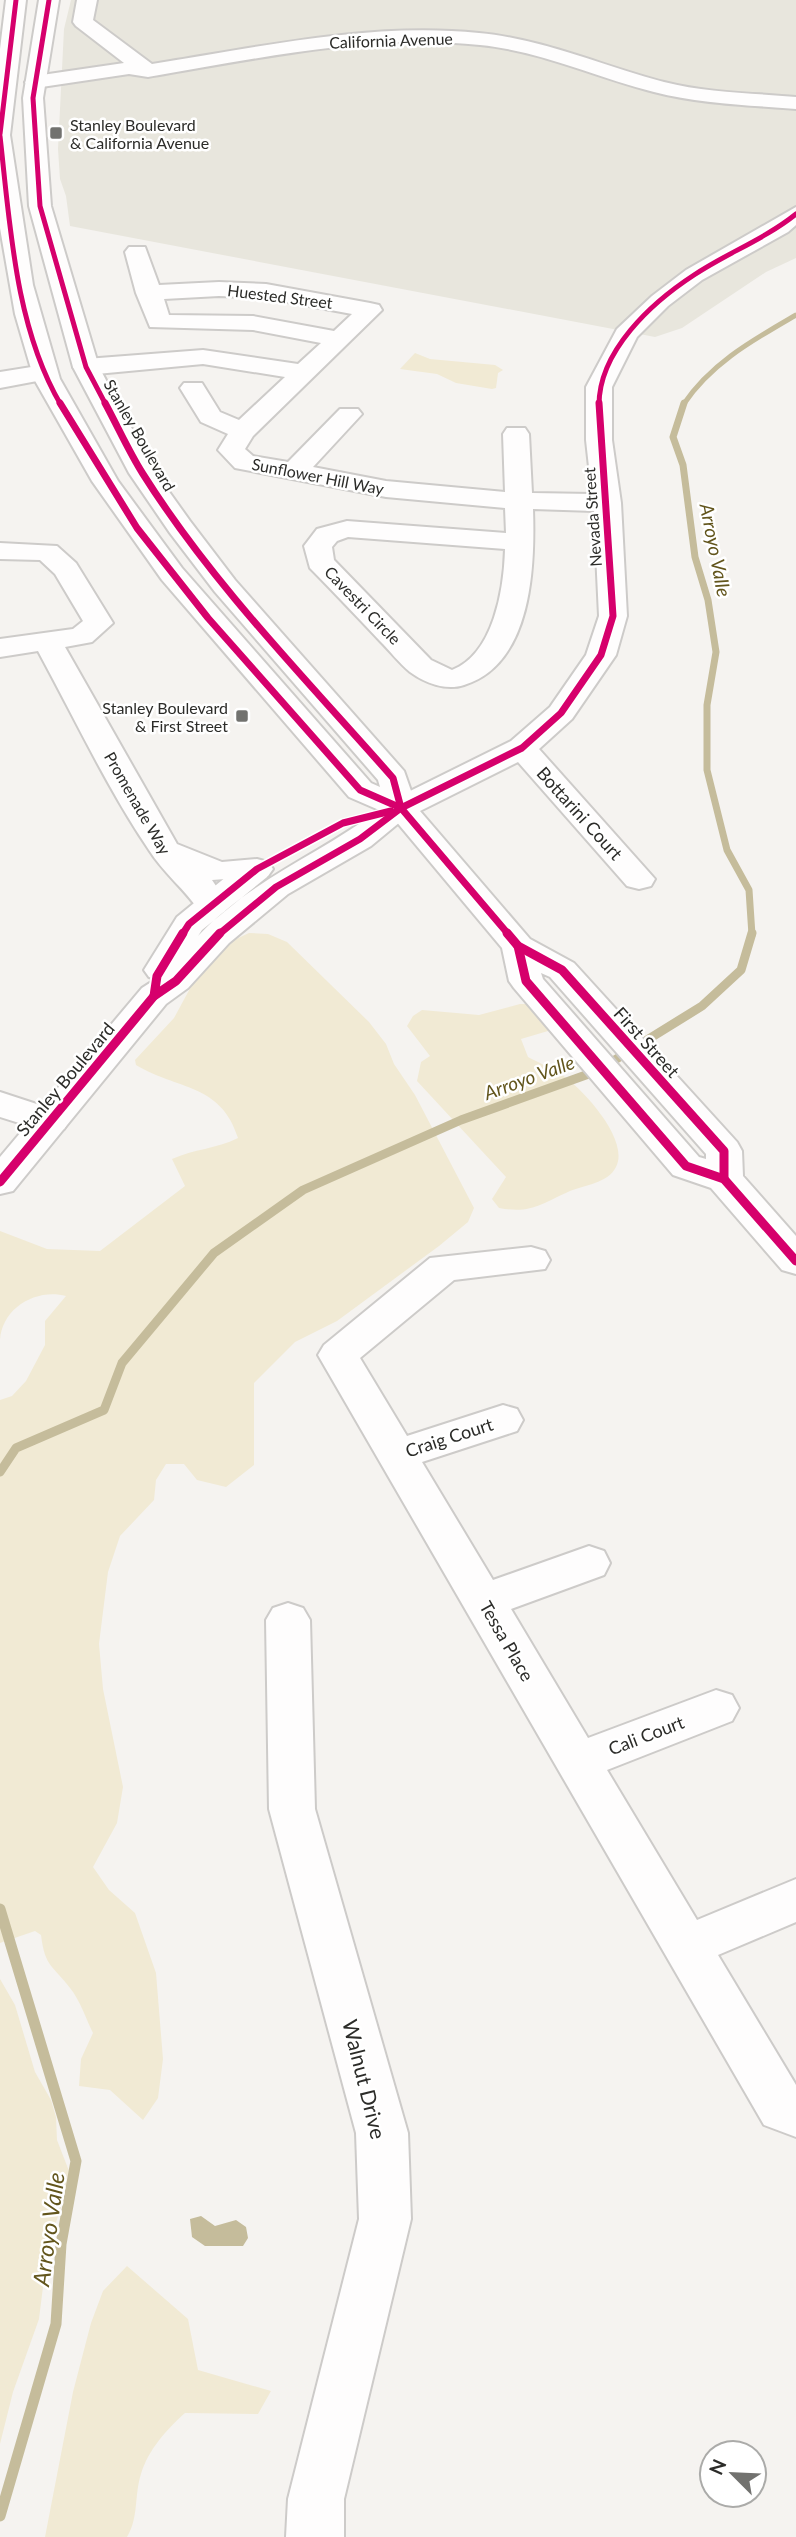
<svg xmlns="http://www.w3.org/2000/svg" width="796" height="2537" viewBox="0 0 796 2537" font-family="Lato,sans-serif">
<rect width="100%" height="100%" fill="#f5f3f0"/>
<path fill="#e8e6dd" d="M71,0H796V258L766,272L682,328L655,337L70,226L66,196L60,179L58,149L64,29Z"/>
<g fill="#f1ead4">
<path d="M415,353L430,359L495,365L503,370L498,373L496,388L492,389L456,383L437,374L400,369Z"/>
<path d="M249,933L268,934L287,942L369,1022L386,1044L394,1064L415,1095L474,1208L468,1222L439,1246L337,1321L295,1342L254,1383V1465L226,1487L197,1480L184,1464H166L156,1480L154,1500L120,1536L108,1572L99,1644L103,1689L123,1787L117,1823L93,1867L109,1890L135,1913L156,1973L163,2059L158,2098L143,2120L110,2090L79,2086L81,2059L93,2033C86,2019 80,2000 70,1988C53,1965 45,1968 41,1935L35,1931L0,1943V1400L12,1396L26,1381L45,1345V1321L66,1296C36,1288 2,1308 0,1340V1231L47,1249L100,1251L185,1186L172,1159C194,1149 216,1149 238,1138C221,1083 177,1090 136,1065L135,1060L174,1018L200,970L232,941Z"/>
<path d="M520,1004H534L559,1023L548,1031L521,1039L528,1057C539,1063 552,1068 562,1075C583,1089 630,1140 616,1167C608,1183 585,1185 570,1191C541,1204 531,1214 499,1208L492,1199L506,1177L417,1081L421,1062L430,1056L407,1026L413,1016L422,1010L479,1015Z"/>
<path d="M0,1979L15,2005L35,2072L51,2100L56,2117L57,2140L69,2171L63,2201L48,2247L39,2319L13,2392L0,2444Z"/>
<path d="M127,2266L188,2319L198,2370L271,2391L258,2414L185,2413C167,2429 148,2450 141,2474C134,2496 139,2517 127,2537H45L73,2392L91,2323L103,2291Z"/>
</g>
<path fill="#c5bc9b" d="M201,2216L215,2226L236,2220L246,2227L248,2238L243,2246H205L192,2237L190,2219Z"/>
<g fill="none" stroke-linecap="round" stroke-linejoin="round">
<path stroke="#c5bc9b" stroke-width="5" d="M683,405C711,363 753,340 796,315"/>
<path stroke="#c5bc9b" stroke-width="7" d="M684,403L673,437L683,465L695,557L708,600L716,652L707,705V770L727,850L749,890L752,935"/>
<path stroke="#c5bc9b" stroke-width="9" d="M0,1472L16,1448L104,1410L122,1363L214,1253L303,1190L461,1120L597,1071L702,1006L741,970L752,933"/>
<path stroke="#c5bc9b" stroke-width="11" d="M0,1909L76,2161L61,2244L56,2324L0,2516"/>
<defs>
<g id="minor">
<path d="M77,0H97L93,20L152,64C260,47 370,22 479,33C544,39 602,66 664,82C707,93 752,93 796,97V109C748,105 700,104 654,92C595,77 541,51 480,45C369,33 257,59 148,77L129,74L35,88L28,86L25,82L35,76L124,63L76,26L73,22Z"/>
<path d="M796,207V225L788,232L702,280L668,306L637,337L612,387V440L621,503L627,616L616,655L572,719L539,749L655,879L651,886L639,889L627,886L518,762L420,811L530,939L574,963L737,1142L742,1151L743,1176L796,1236V1274L782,1270L711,1188L673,1175L514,988L509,981L502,948L385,808L390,801L511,741L550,707L586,655L599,616L594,511L533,509C535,567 532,664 464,685C446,691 425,683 410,672C399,663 390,651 380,641C357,617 334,592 310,568L304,546L317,529L347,521L506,533L505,508L386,497L235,468L218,450L228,434L201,422L180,388L184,383H202L220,412L239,420L285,377L203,364L86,375L77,372L73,367L77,362L86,359L203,350L298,364L321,343L253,330L150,327L136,293L125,252L129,247H145L159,285L219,282L266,284L370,303L379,305L382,310L253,436L245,449L253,456L288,462L340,409H358L362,414L313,467L386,481L505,492L503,434L507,428H525L529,434L532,493L592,494L586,440V387L617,329L652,296L686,270ZM219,296L266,298L352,314L334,331L253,316L169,315L164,299ZM348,537L505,549C504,588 494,654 452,670L431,660L334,560L332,547L337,541ZM541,973L550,977L706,1154V1159L699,1157L543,979Z"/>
<path d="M44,365L53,368L57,373L53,378L0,388V372Z"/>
<path d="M0,543L57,546L76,563L113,623L92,642L65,647L177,844L222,862L257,859L268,862L273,869L268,876L212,880L229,905L224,912L212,915L200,912C185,889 164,874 149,850C107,788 74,717 38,651L0,657V639L73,629L83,621L55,574L40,560L0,559Z"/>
<path d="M0,1092L64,1113L69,1121L64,1129L51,1133L0,1117Z"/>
<path d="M531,1247L545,1251L550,1260L545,1269L454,1280L360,1358L407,1436L503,1405L517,1409L523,1420L517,1431L422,1462L493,1580L589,1546L604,1551L610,1563L604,1575L511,1609L588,1738L716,1690L732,1695L739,1708L732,1721L607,1770L697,1920L796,1879V1922L718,1955L796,2085V2137L764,2125L318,1355L324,1345L430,1258Z"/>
<path d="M288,1603L303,1608L310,1620L315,1809L408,2133L411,2219L344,2499V2537H286L288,2499L359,2219L356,2133L269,1809L266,1620L273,1608Z"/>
</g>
<path id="major" d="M6,0H26L10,135L33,285L60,379L118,481L182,568L371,783L380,787L378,780L215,592L170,533L129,473L73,367L29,206L23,98L39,0H59L43,98L51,206L99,367L155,472L190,521L235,580L404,771L417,808L371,846L288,894L229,943L188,988L166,1004L13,1191L0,1194V1157L142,988L156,979L149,977L144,970L177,917L243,863L255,860L267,863L271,870L267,877L202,930L198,936C249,881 320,854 379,810L349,797L162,580L92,481L34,379L15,314L0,228V49Z"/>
</defs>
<use href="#minor" stroke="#cdcbc9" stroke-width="4"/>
<use href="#major" stroke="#cdcbc9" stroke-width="4"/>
<use href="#minor" fill="#fefdfd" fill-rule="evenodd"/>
<use href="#major" fill="#fefdfd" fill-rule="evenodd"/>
<defs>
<g id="cycleway-far2">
<path d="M49,0L33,98L40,206L86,367L106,405"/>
<path d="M0,134L16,0"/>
<path d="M0,136C10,224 15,327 61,405"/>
<path d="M599,405C599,351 651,303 694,275C727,253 765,239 796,214"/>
</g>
<g id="cycleway-far1">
<path d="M60,403L137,528L208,618L360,790L401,808"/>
<path d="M105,403C118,427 129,452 143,474C213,585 307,680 393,778L401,808L509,935"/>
<path d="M182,935L189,924L257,869L343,823L391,811"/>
<path d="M218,935L276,887L360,839L401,808L522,748L561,713L601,655L613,616L599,403"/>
</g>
<g id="cycleway">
<path d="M507,933L518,946L562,970L724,1151V1179"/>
<path d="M518,946L526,981L686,1166L724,1179L796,1261"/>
<path d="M154,996L157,976L183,933"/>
<path d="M0,1182L154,996L176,981L220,933"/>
</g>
</defs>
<use href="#cycleway-far2" stroke="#fff" stroke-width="8"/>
<use href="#cycleway-far1" stroke="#fff" stroke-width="10"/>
<use href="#cycleway" stroke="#fff" stroke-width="13"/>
<use href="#cycleway-far2" stroke="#d6006c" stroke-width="5"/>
<use href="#cycleway-far1" stroke="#d6006c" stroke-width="7"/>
<use href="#cycleway" stroke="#d6006c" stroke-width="9"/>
</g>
<g fill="#72726f" stroke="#fff" stroke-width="2.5">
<rect x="49" y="126" width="14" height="14" rx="3.5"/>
<rect x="235" y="709" width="14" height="14" rx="3.5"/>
</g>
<g text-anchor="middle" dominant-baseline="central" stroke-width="5" stroke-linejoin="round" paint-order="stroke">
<g font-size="16" fill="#2c2c29" stroke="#fff">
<text transform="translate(391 40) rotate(-2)">California Avenue</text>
<text transform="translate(280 296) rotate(7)">Huested Street</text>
<text transform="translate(140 435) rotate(60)">Stanley Boulevard</text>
<text transform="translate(318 476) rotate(11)">Sunflower Hill Way</text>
<text transform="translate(592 517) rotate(-94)">Nevada Street</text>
<text transform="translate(363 605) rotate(46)">Cavestri Circle</text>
<text transform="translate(138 803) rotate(60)">Promenade Way</text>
</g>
<g font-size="16" fill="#2c2c29" stroke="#fff" text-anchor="start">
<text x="70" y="124">Stanley Boulevard<tspan x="70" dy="18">&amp; California Avenue</tspan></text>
<text x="228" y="707" text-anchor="end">Stanley Boulevard<tspan x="228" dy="18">&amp; First Street</tspan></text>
</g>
<g font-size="18" fill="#2c2c29" stroke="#fff">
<text transform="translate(580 813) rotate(48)">Bottarini Court</text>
<text transform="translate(647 1042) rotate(48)">First Street</text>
<text transform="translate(65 1079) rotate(-50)">Stanley Boulevard</text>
<text transform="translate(449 1437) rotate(-18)">Craig Court</text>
<text transform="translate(507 1641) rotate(60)">Tessa Place</text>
<text transform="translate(646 1735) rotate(-21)">Cali Court</text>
</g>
<g font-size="19" font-style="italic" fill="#62551c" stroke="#fff">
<text transform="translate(716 550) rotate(79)">Arroyo Valle</text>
<text transform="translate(529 1077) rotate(-20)">Arroyo Valle</text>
</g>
<g font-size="21" fill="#2c2c29" stroke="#fff">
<text transform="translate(365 2079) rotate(76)">Walnut Drive</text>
</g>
<g font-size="23" font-style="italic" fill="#62551c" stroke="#fff">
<text transform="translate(48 2229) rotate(-82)">Arroyo Valle</text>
</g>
</g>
<g transform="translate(733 2474) rotate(294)"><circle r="33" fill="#ffffff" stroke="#ababa9" stroke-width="2"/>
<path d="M0-5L12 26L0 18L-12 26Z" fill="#72726f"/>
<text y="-10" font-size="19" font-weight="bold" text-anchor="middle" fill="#2c2c29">N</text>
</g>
</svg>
